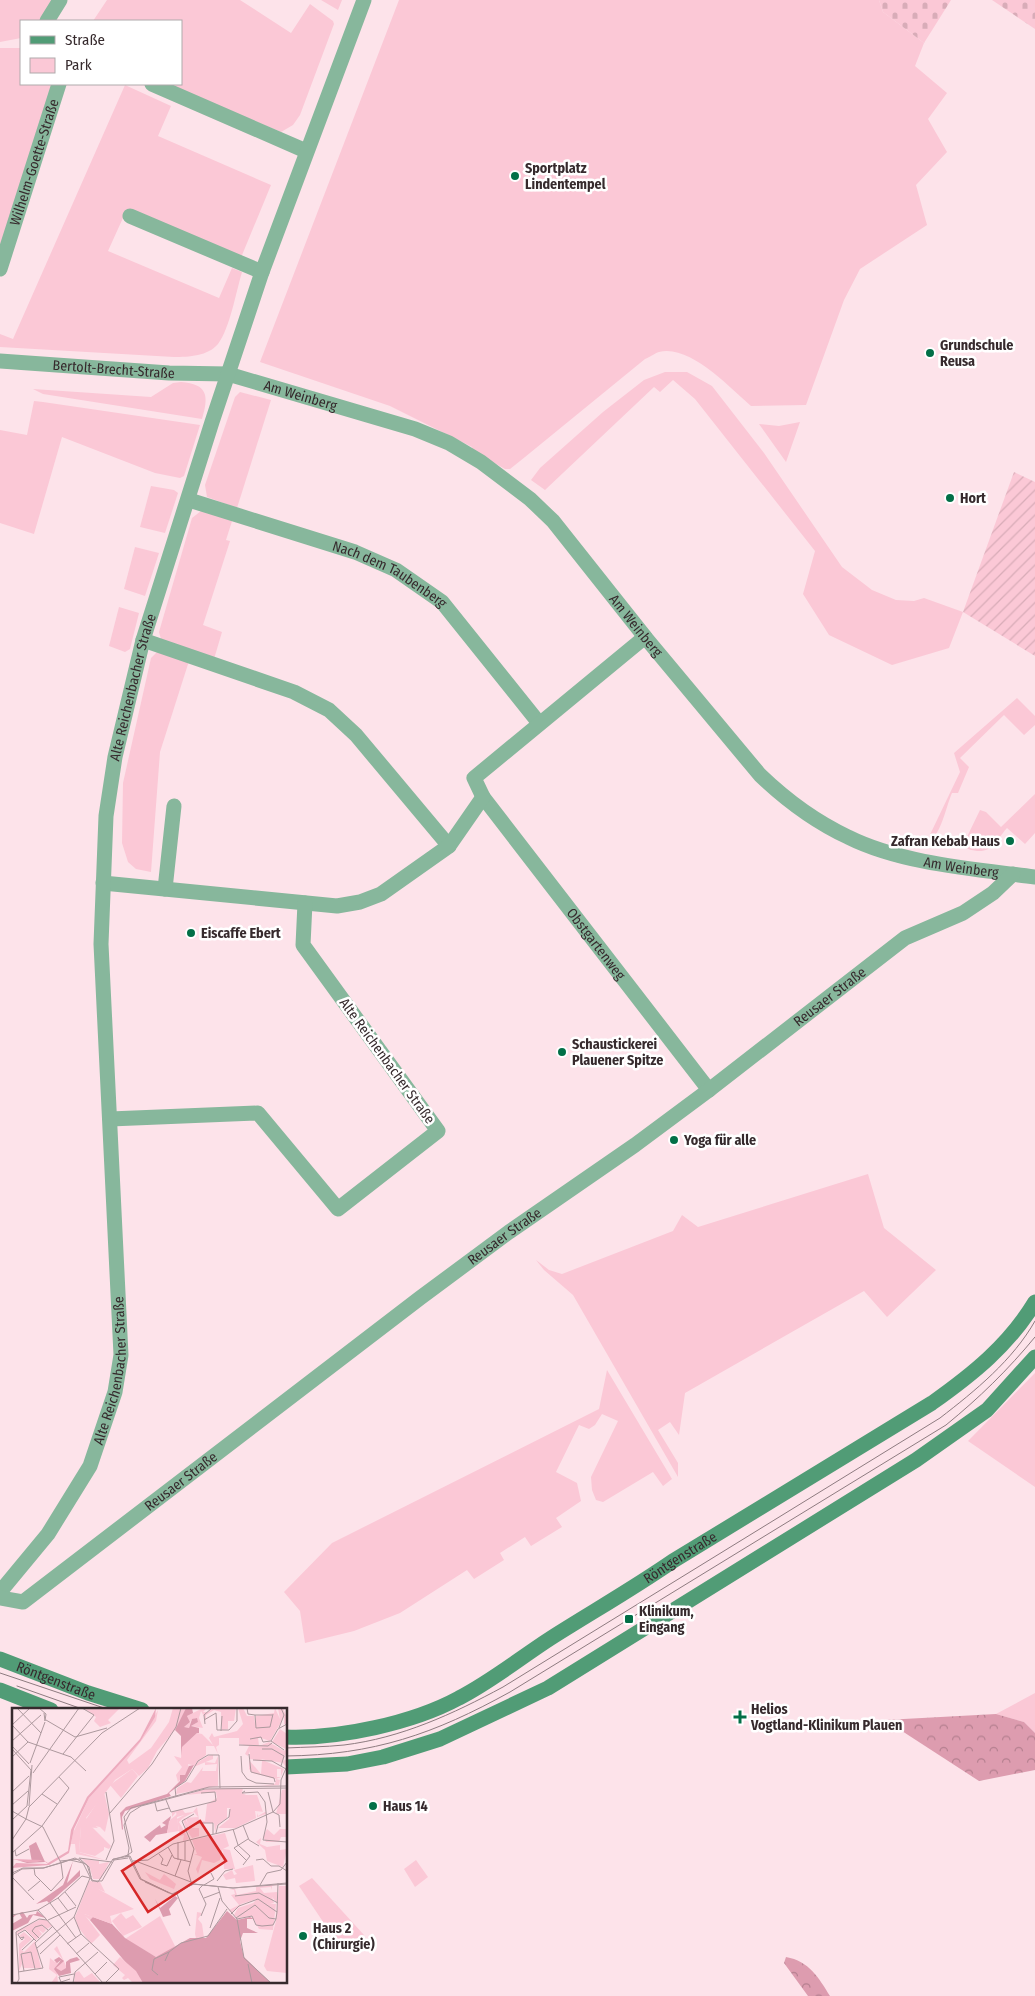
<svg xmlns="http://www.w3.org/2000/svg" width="1035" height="1996" viewBox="0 0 1035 1996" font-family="'Fira Sans Condensed',sans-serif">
<defs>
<pattern id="forest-crowns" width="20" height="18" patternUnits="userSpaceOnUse" patternTransform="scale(1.25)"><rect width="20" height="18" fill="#dd9caf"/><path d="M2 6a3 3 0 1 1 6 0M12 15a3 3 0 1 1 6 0" fill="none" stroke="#b47f8f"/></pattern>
<pattern id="cemetery-stones" width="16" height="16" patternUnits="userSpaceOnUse" patternTransform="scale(1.25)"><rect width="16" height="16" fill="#fbc8d6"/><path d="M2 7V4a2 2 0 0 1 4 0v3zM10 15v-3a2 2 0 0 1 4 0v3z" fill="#d8acb8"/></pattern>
<pattern id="garden-furrows" width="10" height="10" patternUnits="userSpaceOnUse" patternTransform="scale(1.25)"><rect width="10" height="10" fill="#fbc8d6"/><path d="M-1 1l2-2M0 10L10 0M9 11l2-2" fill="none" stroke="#d8acb8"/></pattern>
</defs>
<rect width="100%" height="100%" fill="#fde3ea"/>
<g fill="#fbc8d6">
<path d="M0,0H54L40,21H21V38L0,42Z"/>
<path d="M107,0H240L291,33L310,4L333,21L334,24L300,115L293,125L281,132L166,84H181V21H93Z"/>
<path d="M321,0H342L338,10Z"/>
<path d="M399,0H879L883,12L924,43L915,66L947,93L928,119L947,152L916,185L927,225L860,269L844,300L806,405L751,406C730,388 690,344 659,352C655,353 650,357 645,359L525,457L510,469H505L473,451L472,447L390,406L260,362Z"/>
<path d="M0,48H21V84H54L0,246Z"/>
<path d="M125,85L171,106L158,136L271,185L240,260L127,209L108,251L219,298L232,268L242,272C236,292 230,328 218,344C208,356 189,357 174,357L0,347V334L13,339Z"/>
<path d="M665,372H687L712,386L764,453L842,567L872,590L896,600L914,601L924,598L963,612L949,648L892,665L829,635L803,594L815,551L695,399L673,380L660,392L654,387L545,490L531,480L540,468L603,412L644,380Z"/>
<path d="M181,382C208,384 209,396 202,419L43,394L33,389L151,397L173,383Z"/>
<path d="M240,392L271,400L237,508L207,497L205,485L235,397Z"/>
<path d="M34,401L43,402L200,425L184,476L180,478L155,473L62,437L34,534L0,523V430L27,435Z"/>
<path d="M800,422L786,462L759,424L779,426Z"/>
<path d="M151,486L174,490L178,493L165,533L140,527Z"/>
<path d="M201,511L233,518L226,540L230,541L203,625L222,632L214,659L161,639L159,632L192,518Z"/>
<path d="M135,547L159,553L145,596L124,589Z"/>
<path d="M119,607L139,613L130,649L125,652L109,646Z"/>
<path d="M157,652L189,661L160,752L151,872L136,869L128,862L122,843L123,783L151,658Z"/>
<path d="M1017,698L1035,716V725L1024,735L1004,715L960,758L969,767L958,793H952C946,806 941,838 926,843L960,772L954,753Z"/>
<path d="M1035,794V833L1025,844L1007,828C993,844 991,856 968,849L964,843L980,810L986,812L1001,827Z"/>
<path d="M868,1174L884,1228L936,1270L887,1317L864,1291L685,1393L679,1435L670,1422L658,1430L678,1463V1477L573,1295L544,1270L536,1260L549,1270L562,1274L673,1231L682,1215L698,1227Z"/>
<path d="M607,1370L672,1479L663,1486L653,1472L603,1502L596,1500L592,1490L591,1477L618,1421L602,1414L595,1425L589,1429L579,1425L556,1472L577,1483L581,1501L556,1518L562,1527L531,1546L525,1537L500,1553L504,1560L474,1579L467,1570L400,1613L354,1631L305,1643L300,1611L284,1592L332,1543L599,1409Z"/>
<path d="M1035,1373V1487L968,1441Z"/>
<path d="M1035,1693V1733L1024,1722L996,1714Z"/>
<path d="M416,1860L428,1877L415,1887L404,1869Z"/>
<path d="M312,1878L364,1935L342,1950L299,1886Z"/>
</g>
<g fill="url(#forest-crowns)">
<path d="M996,1714L1024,1722L1035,1733V1770L979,1781L885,1720Z"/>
<path d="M786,1957C809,1961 819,1978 830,1996H808L784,1963Z"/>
</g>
<g fill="url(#cemetery-stones)">
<path d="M879,0H951L924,43L883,12Z"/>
<path d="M992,0H1035V29Z"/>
</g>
<path fill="url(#garden-furrows)" d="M1014,472L1035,482V656L963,612Z"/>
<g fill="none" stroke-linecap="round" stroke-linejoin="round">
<g stroke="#87b79c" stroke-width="15">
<path d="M47,21L60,0"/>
<path d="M152,84L306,151"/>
<path d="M130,216L262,272"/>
<path id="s1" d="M0,269L59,84"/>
<path id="s2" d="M0,361L169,373L228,374L415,429L449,443L481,462L530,499L553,521L645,637L760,775C785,799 816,822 848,837C902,864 975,869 1035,877"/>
<path id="s3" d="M189,500L355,552L396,570L442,602L539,723"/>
<path id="s4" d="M645,637L474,778L483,797L709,1090"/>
<path d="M143,640L294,692L329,710L356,735L449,846"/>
<path d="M103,883L337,906L360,902L381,894L449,846L483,797"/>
<path d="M165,889L174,806"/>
<path d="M110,1119L258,1113L338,1209L438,1131L303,945L305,903"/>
<path id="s5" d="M0,1592L48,1534L90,1466L115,1392L121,1355L101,944L106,816L115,757L143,640L212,422L262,272L364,0"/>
<path id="s6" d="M0,1598L23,1602L420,1298L509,1232L635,1145L709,1090L905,938L963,913L993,893L1013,874"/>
</g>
<g stroke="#519c76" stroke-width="15">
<path id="s7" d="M0,1659L88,1693L142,1710"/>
<path d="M0,1690L51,1710"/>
<path id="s8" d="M286,1737C339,1739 413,1723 459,1698C492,1681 520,1658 551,1638C592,1612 634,1588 673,1561L932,1403C973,1374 1009,1345 1035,1302"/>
<path d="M286,1767L347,1764L383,1757L440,1739L548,1688L916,1460L987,1410L1035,1357"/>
</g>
<g stroke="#8e7b80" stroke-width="1">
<path d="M0,1673L110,1710"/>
<path d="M17,1686L85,1710"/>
<path d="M286,1748C305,1747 325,1747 344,1745C401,1738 453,1714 503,1687L940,1418C975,1391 1013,1360 1035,1321"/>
<path d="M286,1756C374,1755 434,1734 510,1692L946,1425C979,1398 1008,1370 1035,1337"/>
</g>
</g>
<g fill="#026f47" stroke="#fff" stroke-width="2">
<circle cx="515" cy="176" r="5"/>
<circle cx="930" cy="353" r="5"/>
<circle cx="950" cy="498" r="5"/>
<circle cx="1010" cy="841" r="5"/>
<circle cx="191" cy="933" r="5"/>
<circle cx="562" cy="1052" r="5"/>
<circle cx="674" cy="1140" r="5"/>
<rect x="624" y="1614" width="10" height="10" rx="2.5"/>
<path d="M737.5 1709.5h5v5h5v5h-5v5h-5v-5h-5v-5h5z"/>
<circle cx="373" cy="1806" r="5"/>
<circle cx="303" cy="1936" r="5"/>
</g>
<g text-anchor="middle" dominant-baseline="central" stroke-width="5" stroke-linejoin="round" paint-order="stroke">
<g font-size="14" fill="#362a2d" stroke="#fff">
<text stroke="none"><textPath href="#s1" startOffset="112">Wilhelm-Goette-Straße</textPath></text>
<text stroke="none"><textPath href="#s2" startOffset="114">Bertolt-Brecht-Straße</textPath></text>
<text stroke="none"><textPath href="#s2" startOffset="304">Am Weinberg</textPath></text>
<text stroke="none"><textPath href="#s3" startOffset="215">Nach dem Taubenberg</textPath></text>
<text stroke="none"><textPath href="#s2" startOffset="724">Am Weinberg</textPath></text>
<text stroke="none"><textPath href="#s5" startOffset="942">Alte Reichenbacher Straße</textPath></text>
<text stroke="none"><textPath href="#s2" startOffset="1144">Am Weinberg</textPath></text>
<text stroke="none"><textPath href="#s4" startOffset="428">Obstgartenweg</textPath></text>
<text stroke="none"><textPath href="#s6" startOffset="1032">Reusaer Straße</textPath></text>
<text transform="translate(387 1061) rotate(54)">Alte Reichenbacher Straße</text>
<text stroke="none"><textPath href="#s6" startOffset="628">Reusaer Straße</textPath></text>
<text stroke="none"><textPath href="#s5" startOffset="254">Alte Reichenbacher Straße</textPath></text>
<text stroke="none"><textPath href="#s6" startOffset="222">Reusaer Straße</textPath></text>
<text stroke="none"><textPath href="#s8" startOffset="441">Röntgenstraße</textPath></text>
<text stroke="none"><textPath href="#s7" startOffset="60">Röntgenstraße</textPath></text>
</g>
<g font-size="14" font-weight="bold" fill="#362a2d" stroke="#fff" text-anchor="start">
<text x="525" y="168">Sportplatz<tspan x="525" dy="16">Lindentempel</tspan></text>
<text x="940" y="345">Grundschule<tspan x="940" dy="16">Reusa</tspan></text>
<text x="960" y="498">Hort</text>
<text x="1000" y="841" text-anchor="end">Zafran Kebab Haus</text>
<text x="201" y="933">Eiscaffe Ebert</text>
<text x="572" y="1044">Schaustickerei<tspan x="572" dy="16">Plauener Spitze</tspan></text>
<text x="684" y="1140">Yoga für alle</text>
<text x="639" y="1611">Klinikum,<tspan x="639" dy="16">Eingang</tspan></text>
<text x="751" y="1709">Helios<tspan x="751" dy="16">Vogtland-Klinikum Plauen</tspan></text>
<text x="383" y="1806">Haus 14</text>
<text x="313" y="1928">Haus 2<tspan x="313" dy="16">(Chirurgie)</tspan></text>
</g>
</g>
<g transform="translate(12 1708)">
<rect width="275" height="275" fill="#fde3ea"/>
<path d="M161,0H174L163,22L145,43L136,60L127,68L120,61L103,72L74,110L86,120L69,119L67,144L93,152L64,146L63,136H59L61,125L77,90L128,34L146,2L144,13L115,52L117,56L139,40L157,14ZM191,0H195L191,4H196L201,0H224L222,13H216V21L210,22L209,4L202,2L194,7V12L189,3L187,10L191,20L179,18L186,14L184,10L179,12L177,20L172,19L178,14L175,8ZM226,0H231L235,8H242L243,16L244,8L262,5L263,0L268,11L266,0H271L275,10V16H272V9L258,33L246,29L247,38L257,34L272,43L274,41L260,34L268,21L275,26V43L271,53L275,51L274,59L271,55L248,51L272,61L269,68V61H265V69H269L264,71L268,72L267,77L248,78L263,76L264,71L241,65L237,61V52L249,66L250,53L238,51V43L236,48L233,46L237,38L227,36V30H207V37L204,39L206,46L202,38H194V47L183,56L196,48L201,47V51L184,58L176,56L177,60L173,67H168L169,71L166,74L164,67L170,59L164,51L162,48L169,50L170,39L185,25L190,26L201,37L197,30L200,25L202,29L225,23L231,16ZM206,48V78L164,86L165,80L175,74L179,75L191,59L190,63H204L205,56L193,57V54L203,55ZM231,80L230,85L234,87H245L251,104H254V106L245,109V105L246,108L253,104L243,103L244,110L224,120H206L217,111L218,100H215V110L205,117L203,124L202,115H187L175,120H187V128L180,130L174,121L171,111L173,110L176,116L174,110L186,109L182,104L171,110L167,114L177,131L171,133L172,127L168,128L165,111L172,107L165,109L164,104L160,109V104L170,101L173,105L181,104L185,99L187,112L193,113L195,96L205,90L204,84L174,87L194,81ZM275,81V106H264L270,82ZM255,121L262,127L268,121H275V129H269L267,134H254L251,129ZM213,125L217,138L211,141L208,152L202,155L190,152L186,166L184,161L190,149L182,146H185L180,132ZM249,130L248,136L255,139L268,137V142L275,141L271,159L255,153L253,142L244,134ZM70,151L87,153V156L97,154L89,171H81L78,160ZM133,164L148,172L152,166L164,176L162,181L138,171ZM77,173L88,174L93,184L81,179L72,206L81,209L78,212L66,202ZM264,176L265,181L264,177L260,178V182L259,179L248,180L252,185L265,184V195L260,189L262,195L258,196H264L261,222L247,221L240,208L226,210L222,207L226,200L241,195L245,191L229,196L220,205L217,202L227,197L219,187L223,186L222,182L218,181H223L225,187L244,183V179ZM109,205L114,211L121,207L130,219L111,228L100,213ZM148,208L163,238L157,244L144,249L113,231ZM27,212H35L40,218L35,221L30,216L34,222L31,225L26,221L30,226L24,232L13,221L6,225L4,230V225L7,222ZM12,224L20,231L9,241L12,244L23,233L29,260H11L10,256L7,263V236L13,231L7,228ZM45,238L55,260L45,265L46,275H39L45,267L37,261L38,250L43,254L48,251L44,259L51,252L42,241ZM67,263L72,270L80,265L88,274L62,275L63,265Z" fill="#fbc8d6"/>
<path d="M174,0H180L181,5L175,8L178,14L172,19L177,20L180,11L185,10L186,14L179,18L187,20V25H181H185L170,39L169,48V28L163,22ZM182,57L173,73L157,85L159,88L113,103L110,109L111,121L110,122L108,105L114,99L155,86L168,73V67H173L177,58ZM159,108L155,125L144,127L138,134L132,129L148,117L149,120L154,117L150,115ZM24,134L33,154L15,155L5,152L20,154L17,138ZM61,153L55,175L68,162V168L37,195L35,193L24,196L51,177ZM163,188L166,190L157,201L159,207L151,209L143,191L148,200ZM25,203L34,210L21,207L16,215L0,223V216L10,210L7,205L0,210V208L10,204H11L15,210L17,207L24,206ZM215,203L225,212L238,209L242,211H235V220L246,225H231L228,233L232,249L259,275H131L78,212L81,209L100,216L113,230L144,249L178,230H194ZM47,249L52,253L44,260L49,263L54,260V254L58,251L65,249L68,252L58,255L59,265L47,268L42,261L49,252L45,255L42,252Z" fill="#dd9caf"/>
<path d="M211,141L218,142L223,161H212ZM267,178H275V265L255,263L252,258L264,213Z" fill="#fbc8d6"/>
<path d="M72,0H108L96,12L99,15L88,19L82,13L84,9ZM120,61L126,68L109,90L98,77ZM92,84L97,106L93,124L88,119L71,116ZM170,102L165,109L167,123L155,125L157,113ZM79,118L99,138L97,141L92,139V142L83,148L67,144L69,119ZM241,157L243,173L224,175L223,170L214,172L211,167L220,162L222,167L225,166L222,162ZM81,178L122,201L98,208L100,216L72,206L88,227L79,236L66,219L63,209L66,202L71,205ZM185,204L190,205L186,211L190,216L192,230H184L183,226ZM108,249L124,263L131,275H121L116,270L112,272L110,270L113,267L101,257Z" fill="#fbc8d6"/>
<path d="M144,0L143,9L128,34L77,90L62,121L57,145L37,157L0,160L4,155L36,156L31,152L25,154H15L0,151L31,152L36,155L56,143L59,122L75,89L128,31Z" fill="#edabbe"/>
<path fill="none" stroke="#ad999e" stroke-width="1" d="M5,0L29,25M27,0L34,6L33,13L32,5M235,0L236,6L243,7L244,20L258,19L261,6M243,7H260M34,12L63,29L95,20M192,12L204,5L205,22H217L225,13V0M193,16L192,7L200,0M0,17L16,34L59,49L74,63M0,17L18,0M267,20L272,7L269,0M209,23L210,8M238,31L249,29L251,34L259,33L272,42M0,33L29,7M259,33L266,21L275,16M227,37L256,38L260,35M0,38L17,56M0,41L19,62L15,98L0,112M250,41H260L272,48L269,58M51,46L82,7L70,0M237,46L239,64L262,70L263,74M229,48L230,64L235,71L244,75L262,76M0,49L16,34M241,52L260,53L274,61M18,55L33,14M21,65L67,0M233,83L230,85L246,84L253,94L255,114L251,132L275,134M0,84L17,68M94,84L102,133L94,152M256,84L261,104M30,86L45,96M164,89L163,80L174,73L186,53L196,47H207L208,80M154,92L159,104L204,93L203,84L189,85M143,95L145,103L157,100M0,97L16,83M17,98L20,57M0,103L14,111L0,132M261,104L267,107L268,119M98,105L140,56L164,19L169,0M231,117L237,132L247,138M173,121L187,115H201V126M221,121L226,137L238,148L231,157M204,125L206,117L217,109L218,101M173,133V152M156,139L162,150L179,154M3,142L4,148L17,141M0,145L30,118L57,80L47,69M147,146L151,151L149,156L155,158L160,147M113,149L120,144L112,109L119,100L197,79L275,78M67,150L100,154M100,152L116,147M166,152V134M244,152L251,151L259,158H267L275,163M48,153L68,151L77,159L79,169M121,153L136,152L161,136L223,121L261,104L268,96L269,72L275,58M235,153L222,140L236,131M126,154L179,174M22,160L23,167L39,183L51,170L49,155L58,152L71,155L80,173M0,165L11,160H31L49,155L31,119L14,111L17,99L90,25L128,0M0,167L10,161L32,160L63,150L75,157L80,172L86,174L101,151L118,148L129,171L160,186L182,176L221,180L275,176M163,168L169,152M1,170L22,192M78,170L62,209L69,226L107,261L93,275M80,173H90L102,152L116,150M205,173L213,163L221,161M133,174L157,185M180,176L221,180L275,175M181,176L162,187L128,171L116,147L117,140L112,117L118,105L129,98L193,81L275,80M180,177L176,163L182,141L170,113L182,106M192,177L202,171L199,165M248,177L255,165L269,162L275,154M206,179L210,193L225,211L232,250L259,275M16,183L28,173M53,184L64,198M165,186L178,218M223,188L247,185L266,195M46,190L56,203M192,190L208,184M38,195L64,230M26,202L91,275M219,206L227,198L246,191L265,204L266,175M0,207L26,202L46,190L70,168L78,170M189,208L194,196L187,181L191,177M224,210L243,197L257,210L264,211L265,204M225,211L240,208L244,217L250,218L261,217L264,211M36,212L64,199M198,220L208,190M8,230L12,229L10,232L8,230L7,228L6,227V226L13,222L24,233M27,230L20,223L23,219L30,217L36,222M55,236L69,226M25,240L62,209M10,242L22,231M28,246L48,227M64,246L77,235M153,253L157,244L169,235L196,228L215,201M236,256L240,275M12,263L9,246L19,244L23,261M6,264L31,260L23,235L41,218M83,266L95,254M146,267L140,262L142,251L157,244M58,271L49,274L47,269L62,266M5,275L7,271L4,224L27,211L35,212M61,275L63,264L86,244"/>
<path fill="#d62828" fill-opacity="0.15" stroke="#d62828" stroke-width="2.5" d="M188,113L214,153L136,204L110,163Z"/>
<rect width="275" height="275" fill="none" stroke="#362a2d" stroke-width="2.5"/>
</g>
<rect x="20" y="20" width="162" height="65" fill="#ffffff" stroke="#afaaab"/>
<rect x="30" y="36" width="25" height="8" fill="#519c76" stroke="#afaaab"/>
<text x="65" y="45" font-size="15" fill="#362a2d">Straße</text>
<rect x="30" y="58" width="25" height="15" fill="#fbc8d6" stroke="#afaaab"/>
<text x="65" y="70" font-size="15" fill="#362a2d">Park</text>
</svg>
